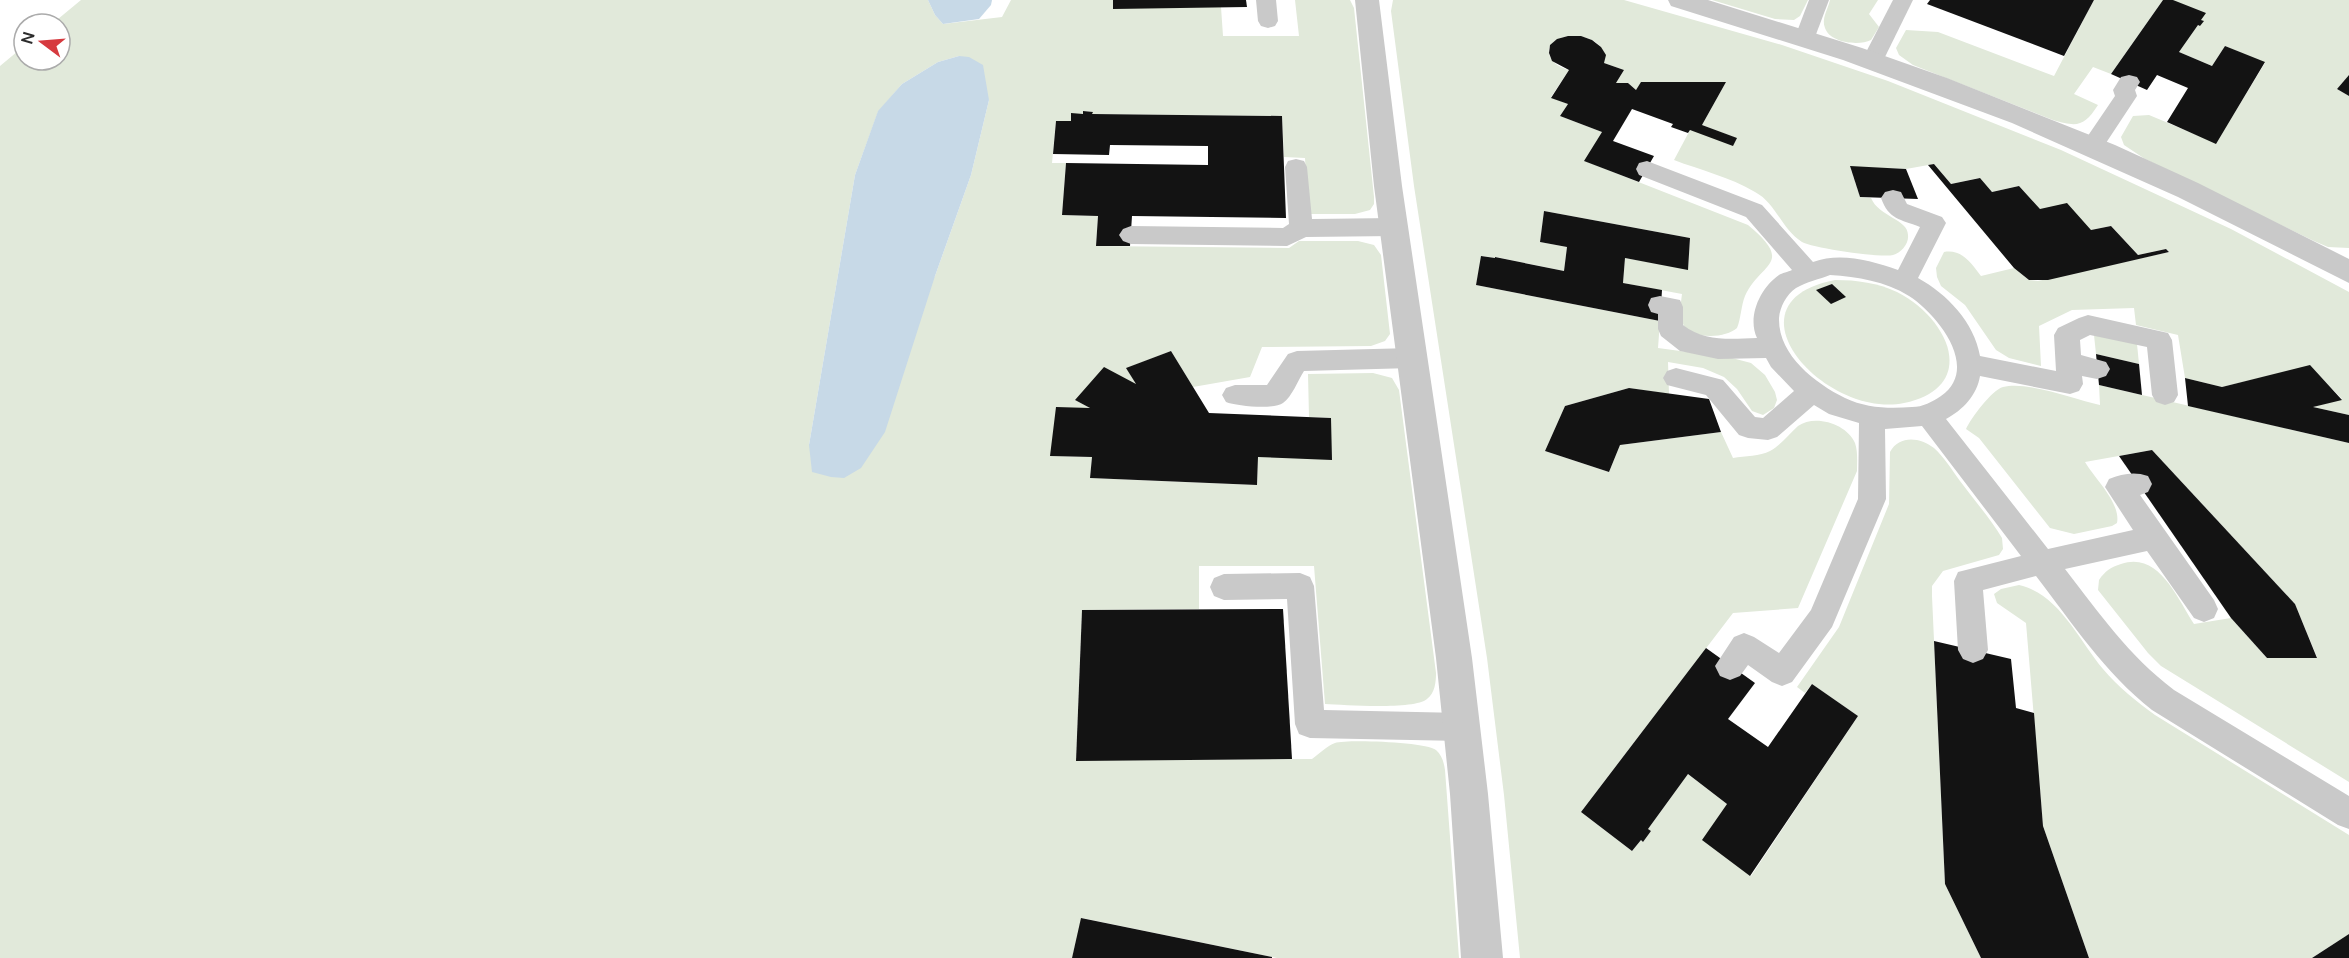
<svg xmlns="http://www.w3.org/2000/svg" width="2349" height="958" viewBox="0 0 2349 958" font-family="Manrope,sans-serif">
<rect width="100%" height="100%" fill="#fff"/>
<g fill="#e1e9da" fill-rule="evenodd">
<path d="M81,0H928L935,15L943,24L1002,17L1011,0H1113L1221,7L1223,36H1299L1295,0H1350L1354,8L1374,197V204L1370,210L1355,214H1308L1305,158L1284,157L1282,116L1092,114V112L1083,111V114H1072L1071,121H1056L1052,163H1066L1062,215L1098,216L1096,246L1289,248L1299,241H1358L1374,245L1381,255L1390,334L1385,341L1371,346L1262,347L1250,377L1193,387L1171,351L1127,368L1136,384L1075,400L1090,408L1051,456L1092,457L1090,478L1257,485L1258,457L1331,418L1309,417L1308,374L1373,373L1392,378L1399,390L1436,673C1436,682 1435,693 1427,699C1414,710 1345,705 1325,704L1314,566H1199V609L1082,610L1076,760L1312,759C1319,754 1327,746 1335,743C1347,739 1426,742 1436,750C1442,755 1444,763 1445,770L1459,958H1277L1082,918L1072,958H0V66L24,46V60H60V24H52ZM959,56L989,100L971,175L935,276L809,445L855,175L878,112L902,84L938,62Z"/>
<path d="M1393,0H1624L1782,45L1888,81L2061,150L2231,229L2349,292V415L2313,407L2342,399L2310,366L2222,387L2185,378L2178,335L2136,325L2134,308L2072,310L2039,326L2041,366L2009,358L1996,350L1965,305L1941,286L1937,277L1936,268L1944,252C1962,249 1971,263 1981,276L2014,268L2029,280L2038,281L2169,252L2166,249L2138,255L2111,226L2091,230L2040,209L2019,186L1992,192L1979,178L1951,184L1934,164L1906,169L1850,167L1860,197L1871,198C1879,217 1908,219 1908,235C1909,244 1901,253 1893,255C1881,258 1812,248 1802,242C1782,230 1776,203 1755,192C1730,177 1700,170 1674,160L1690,130L1736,138L1702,125L1726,82H1642L1636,90L1628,83H1616L1624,70L1604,63C1610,27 1539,29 1550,57C1554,64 1561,68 1569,70L1551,97L1568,104L1560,116L1602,132L1585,161L1748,225C1796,265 1760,262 1745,296C1741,306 1741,318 1737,328C1725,339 1689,340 1682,322C1679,314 1681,302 1682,294L1623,283L1625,258L1688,269L1690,238L1544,211L1540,242L1567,247L1564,271L1496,257L1495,258L1482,256L1476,285L1660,321L1658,348L1732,358L1751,363L1765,375L1775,392L1777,400L1774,408L1763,415L1752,411L1737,389L1724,377L1703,368L1668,362L1669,394L1629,388L1565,406L1545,451L1609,472L1620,445L1721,432L1733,458C1745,456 1760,456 1770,451C1781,445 1789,434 1798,426C1815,414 1847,424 1855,443C1858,452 1857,462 1857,471L1798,608L1733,613L1581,812L1632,851L1641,840L1643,842L1651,831L1648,829L1688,774L1727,804L1703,840L1751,876L1858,716L1812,684L1805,693L1797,687L1839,627L1889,504L1890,452C1899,435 1920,437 1934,448C1944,457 1952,470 1960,481C1974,500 1990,518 2002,538L2003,549L1999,555L1943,571L1932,586V596L1945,884L1981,958H1520L1504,795L1487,658L1414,186L1391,11Z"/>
<path d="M1712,0H1808L1800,16L1794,20L1775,19Z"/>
<path d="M1830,0H1878L1869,14L1879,27L1871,40C1859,46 1830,43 1825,28C1821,19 1828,9 1830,0Z"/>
<path d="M2094,0H2163L2111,74L2093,67L2074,94L2098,105C2084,127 2077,127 2053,120L1913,65L1899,55L1896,48L1906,30L1938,32L2054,76Z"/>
<path d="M2173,0H2349V75L2337,89L2349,96V248L2328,247L2314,241L2145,159L2124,145L2121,137L2133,116L2149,115L2216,143L2265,63L2225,46L2212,66L2179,52L2198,25L2200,26L2203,21Z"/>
<path d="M1835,280C1857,280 1878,283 1897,292C1949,318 1980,387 1904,403C1824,419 1720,302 1835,280Z"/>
<path d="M2094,335L2137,344L2139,364L2096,354Z"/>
<path d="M2099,385L2349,443V782L2161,666L2148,653L2098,590L2099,580C2105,571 2111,567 2121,564C2159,551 2177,598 2194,624L2231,618L2267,658L2317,657L2295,604L2152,450L2085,462C2095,479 2121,503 2117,523L2112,526L2074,534L2050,528L1979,438L1966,429C1971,418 1992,390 2003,387C2028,381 2074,399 2100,405Z"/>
<path d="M2019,585C2059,594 2078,639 2103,669C2118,687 2136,701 2155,715L2349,835V934L2312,958H2089L2043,826L2026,623L1997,603L1994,594L2001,589Z"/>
</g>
<g fill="#c7d9e7">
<path d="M928,0H992L991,5L979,19L943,24L935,15Z"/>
<path d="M959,56L969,57L983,65L989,100L971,175L935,276L885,432L861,468L844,478L831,477L812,472L809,445L855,175L878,111L902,84L938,62Z"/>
</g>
<g fill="#131313">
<path d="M1113,0H1246L1247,7L1113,9Z"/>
<path d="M1930,0H2094L2064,56L1927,4Z"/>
<path d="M2163,0H2173L2206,13L2201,20L2204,21L2200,26L2198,25L2179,52L2212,66L2225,46L2265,62L2216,144L2167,122L2188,88L2157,75L2147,90L2111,74Z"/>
<path d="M1568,36H1581L1592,40L1601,47L1606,55L1604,63L1624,70L1616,83H1628L1636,90L1641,82H1726L1702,125L1737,138L1733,146L1690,130L1688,133L1671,127L1673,124L1632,109L1613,141L1654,156L1639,182L1584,161L1602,132L1560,116L1568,104L1551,98L1569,70L1552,61L1549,53L1550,45L1557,39Z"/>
<path d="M2349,75V96L2337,89Z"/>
<path d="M1083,111L1093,112L1092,114L1282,116L1286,218L1132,216L1130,246H1096L1098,216L1062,215L1066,163L1208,165V146L1110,145L1109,155L1053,154L1056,121H1071V113L1083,114Z"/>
<path d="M1934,164L1951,184L1980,178L1992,192L2019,186L2040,209L2067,203L2091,230L2111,226L2138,255L2166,249L2169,252L2048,280H2029L2014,268L1928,165Z"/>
<path d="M1850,166L1906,169L1918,199L1860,197Z"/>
<path d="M1544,211L1690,238L1688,270L1625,258L1623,283L1662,290L1660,321L1476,285L1481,256L1495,258V257L1564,271L1567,247L1540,242Z"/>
<path d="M1832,284L1846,297L1831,304L1816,290Z"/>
<path d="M1171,351L1209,413L1331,418L1332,460L1258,457L1257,485L1090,478L1092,457L1050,456L1056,407L1090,408L1075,400L1104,367L1136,384L1126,368Z"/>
<path d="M2096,354L2139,364L2142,395L2099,385Z"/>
<path d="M2310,365L2342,400L2313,407L2349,415V443L2188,406L2185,378L2222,387Z"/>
<path d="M1629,388L1709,399L1721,432L1620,445L1609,472L1545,451L1565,406Z"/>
<path d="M2152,450L2295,604L2317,658H2267L2231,618L2119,456Z"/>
<path d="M1283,609L1292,759L1076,761L1082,610Z"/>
<path d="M1934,641L2011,659L2016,708L2034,713L2043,826L2089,958H1981L1945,884Z"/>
<path d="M1706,648L1755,683L1728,719L1768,747L1812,684L1858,716L1750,876L1702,840L1727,804L1688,774L1648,829L1651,831L1643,842L1641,840L1632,851L1581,812Z"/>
<path d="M1081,918L1272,957V958H1072Z"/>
<path d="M2349,934V958H2312Z"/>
</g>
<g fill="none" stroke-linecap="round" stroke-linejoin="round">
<g fill="#c9c9c9" fill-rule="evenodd">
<path d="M1256,0H1276L1278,21L1275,26L1268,28L1261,26L1258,21Z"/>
<path d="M1809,0H1829L1815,37L1812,42L1805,44L1798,42L1795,37Z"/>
<path d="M1893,0H1913L1881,65L1873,67L1865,65L1862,60Z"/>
<path d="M2129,75L2137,77L2140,82L2135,90L2137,96L2100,152L2092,154L2084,152L2081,146L2115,96L2113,90L2121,77Z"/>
<path d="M1296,159L1304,161L1307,167L1312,219L1394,218L1402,221L1406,227L1402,233L1394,236L1306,237L1287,246L1131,244L1123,241L1119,235L1123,229L1131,226L1283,228L1289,224L1285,167L1288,161Z"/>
<path d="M1647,161L1762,205L1813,262C1841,252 1871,261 1898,270L1920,227C1900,219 1889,220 1881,198L1885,192L1893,190L1901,192L1907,204L1942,217L1946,223L1918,278C1947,294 1974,322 1980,356L2056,371L2054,335L2058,328L2079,318L2088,315L2168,333L2172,340L2178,395L2174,402L2165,405L2156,402L2152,395L2147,347L2090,335L2080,340L2081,355L2106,362L2110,369L2106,376L2097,379L2082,376L2083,384L2079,391L2070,394L1980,376C1977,395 1963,410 1946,419L2048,549L2133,530L2105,487L2109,479C2122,474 2134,471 2148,476L2152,484L2148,492L2140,495L2214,600L2218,609L2214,618L2204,622L2194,618L2147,551L2065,569C2100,614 2128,655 2174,690L2349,796V829L2338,825L2152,710C2104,672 2073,624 2036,576L1983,590L1988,650L1983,659L1973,663L1963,659L1958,650L1954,581L1958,572L2021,556L1922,426L1885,429L1886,499L1832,627L1792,682L1782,686L1772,682L1748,665L1740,676L1730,680L1720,676L1715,666L1734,637L1744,633L1754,637L1779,653L1811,610L1858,499L1859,423L1829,414L1814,405L1777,437L1768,440L1748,438L1739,435L1706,395L1667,385L1663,378L1667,371L1676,368L1723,380L1755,417L1763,418L1794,391L1771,367L1766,358L1718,359L1680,351L1661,336L1658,329V314L1651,312L1648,305L1651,298L1660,296L1680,300L1683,307V325C1705,342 1730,339 1757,338C1747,317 1760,288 1779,275C1782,273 1788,272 1792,270L1746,217L1639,175L1636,169L1639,163ZM1830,275C1858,277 1885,281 1909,296C1937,314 1981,368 1941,396C1932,402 1923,407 1912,407C1889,409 1866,408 1845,398C1815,383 1778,355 1779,318C1780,307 1786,295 1796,288C1806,282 1820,279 1830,275Z"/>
<path d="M1412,348L1421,351L1425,358L1421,365L1412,368L1304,371C1298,380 1292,397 1283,403C1274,410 1236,406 1226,402L1222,395L1226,388L1235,385H1267L1288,354L1297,351Z"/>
<path d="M1300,573L1310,577L1314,586L1324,710L1462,713L1473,717L1477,727L1473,737L1462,741L1310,738L1299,734L1295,724L1287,599L1224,600L1214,596L1210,587L1214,578L1224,574Z"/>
</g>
<g fill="#c9c9c9" fill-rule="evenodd">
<path d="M1355,0H1379L1402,186L1472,658L1488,794L1503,958H1461L1450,794L1436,658L1374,186Z"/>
<path d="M1668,0H1708L1862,48L1947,78L2115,145L2198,183L2349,259V283L2178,197L2012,123L1843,60L1671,6Z"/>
</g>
</g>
<g transform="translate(42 42) rotate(286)"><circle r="28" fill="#ffffff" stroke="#ababab" stroke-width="1.5"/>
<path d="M0-4.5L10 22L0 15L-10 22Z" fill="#d63a3f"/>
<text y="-9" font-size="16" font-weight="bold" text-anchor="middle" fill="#2c2c2c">N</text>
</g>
</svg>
